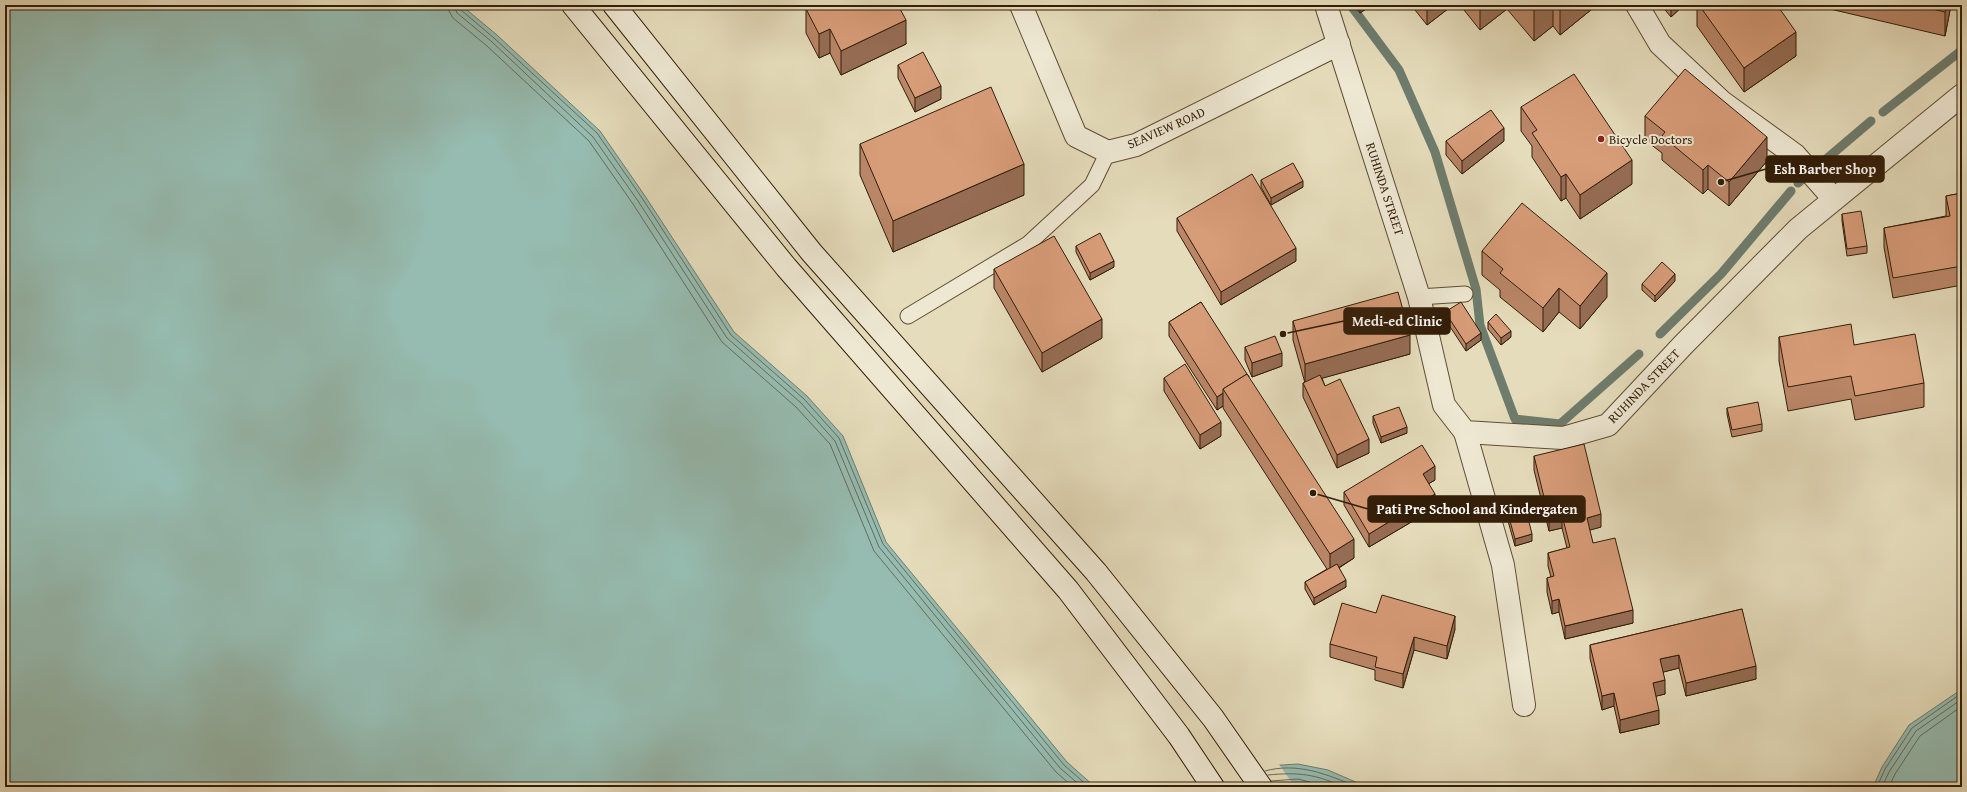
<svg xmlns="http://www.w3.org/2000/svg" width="1967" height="792" viewBox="0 0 1967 792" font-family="'Gentium Book Plus',serif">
<rect width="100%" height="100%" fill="#e5dcbb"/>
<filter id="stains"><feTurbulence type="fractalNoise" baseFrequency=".005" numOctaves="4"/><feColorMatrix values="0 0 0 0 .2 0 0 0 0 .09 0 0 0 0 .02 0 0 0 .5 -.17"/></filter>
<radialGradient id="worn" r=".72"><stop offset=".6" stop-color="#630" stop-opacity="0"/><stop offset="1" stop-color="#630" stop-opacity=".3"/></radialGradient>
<g fill="#96bcb1" stroke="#6e7c6d">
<path d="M5,5H461L497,35L600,131L645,196L734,332L807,396L843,436L886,542L1067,762L1095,787H5Z"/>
<path d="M1962,689V787H1873L1882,767L1909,725Z"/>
<path d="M1298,764L1328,770L1367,787H1222L1266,766Z"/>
</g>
<path fill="#e5dcbb" d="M1278,763L1295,787H1220L1236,776L1265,765Z"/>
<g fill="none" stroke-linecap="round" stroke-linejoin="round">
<g stroke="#646c5c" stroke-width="1">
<path d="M448,5L449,11L453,18L487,46L589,141L633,204L722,342L796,407L830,444L874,551L1056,772L1073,787"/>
<path d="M454,5L457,13L491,41L593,137L638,201L727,338L801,403L835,441L879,547L1060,768L1082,787"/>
<path d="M459,5L461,10L494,38L597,133L642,198L731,335L804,399L839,438L883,544L1064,765L1089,787"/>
<path d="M1265,771C1297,762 1327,774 1357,787"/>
<path d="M1268,775C1299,772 1315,774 1344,787"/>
<path d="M1271,781L1298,779L1329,787"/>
<path d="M1877,787L1885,769L1912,728L1962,693"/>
<path d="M1882,787L1889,772L1916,731L1962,699"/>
<path d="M1889,787L1895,774L1920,736L1962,706"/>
</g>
<g stroke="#6e7c6d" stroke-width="9">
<path d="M1352,7L1399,70L1435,152L1476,289L1480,325L1515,419L1560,424L1639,354"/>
<path d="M1883,112L1962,50"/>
<path d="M1798,183L1871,121"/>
<path d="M1660,334L1721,274L1791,191"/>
</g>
<defs>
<g id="service">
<path d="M1419,297L1465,294"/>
<path d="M908,316L1028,244L1092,185L1108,152"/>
</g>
<g id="minor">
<path d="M1021,5L1076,136L1108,152L1136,145L1339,44"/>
<path d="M1326,5L1419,297L1444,405L1465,432L1563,438L1608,425L1683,345L1798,229L1962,95"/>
<path d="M1637,5L1660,44L1722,102L1795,155L1834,199"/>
<path d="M1465,432L1503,565L1524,705"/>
</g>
<g id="secondary">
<path d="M573,5L786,267L1068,590L1179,736L1213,787"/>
<path d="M614,5L812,253L1096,572L1213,718L1261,787"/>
</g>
</defs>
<use href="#service" stroke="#5f4d35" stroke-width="17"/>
<use href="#minor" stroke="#5f4d35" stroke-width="24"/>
<use href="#secondary" stroke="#321d08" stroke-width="24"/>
<use href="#service" stroke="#eee8d3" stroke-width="15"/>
<use href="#minor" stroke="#eee8d3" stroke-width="22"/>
<use href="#secondary" stroke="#eee8d3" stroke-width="22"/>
</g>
<g fill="#b98667" stroke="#321d08">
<path d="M808,5H870L871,6L894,5H910L900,9L906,44L841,75L830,53L819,58L806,33V9L809,7Z"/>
<path d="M1354,5H1372L1360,13Z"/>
<path d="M1411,5H1453L1427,25Z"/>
<path d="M1460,5H1597L1560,35L1553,26L1534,41L1507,9L1480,30Z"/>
<path d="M1661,5H1684L1671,17Z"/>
<path d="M1697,5H1777L1796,56L1744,92L1697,26Z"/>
<path d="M1830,5H1951L1945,36L1830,9Z"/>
<path d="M898,65L941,99L915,112L898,78Z"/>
<path d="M1521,107L1632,184L1580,219L1566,198L1561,201L1532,157V146L1521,131Z"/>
<path d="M1645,116L1767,161L1729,206L1708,189L1703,194L1662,160V153L1645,140Z"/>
<path d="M1446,141H1504L1462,174L1446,155Z"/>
<path d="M860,144L1024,195L893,252L860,175Z"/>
<path d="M1261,180L1303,187L1271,205L1261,187Z"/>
<path d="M1962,193V285L1893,298L1884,247V228L1946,216V196Z"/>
<path d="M1842,214L1867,246V253L1847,256L1842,221Z"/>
<path d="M1177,218L1296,261L1221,305L1177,231Z"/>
<path d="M1076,246L1114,267L1090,280L1076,252Z"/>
<path d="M1482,251L1607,297L1580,329L1559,312L1543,332L1500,297V290L1482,275Z"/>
<path d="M994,269L1102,338L1042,372L994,288Z"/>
<path d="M1675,281L1655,302L1642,290V284Z"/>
<path d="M1201,302L1354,558L1339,568L1346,587L1314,605L1305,589V582L1327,569L1223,408V406L1217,410L1169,336V322Z"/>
<path d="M1445,312L1481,340L1466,351L1445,319Z"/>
<path d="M1293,321L1410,354L1322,378L1325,386L1369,453L1337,468L1303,397V383H1305L1293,340Z"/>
<path d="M1488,322L1511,337L1501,345L1488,329Z"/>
<path d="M1779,337L1854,345L1924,383V407L1855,420L1851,399L1788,411L1779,361Z"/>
<path d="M1245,347L1282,366L1252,377L1245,360Z"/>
<path d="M1164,378L1221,436L1200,449L1164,391Z"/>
<path d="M1727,408L1762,424V431L1732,437L1727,414Z"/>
<path d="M1373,416L1407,433L1381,443L1373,423Z"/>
<path d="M1534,456L1601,527L1589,530L1593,543L1633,623L1565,639L1559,612L1552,614L1547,592V578L1551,577L1548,566V553L1567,548L1562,528L1549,531L1534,470Z"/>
<path d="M1435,480L1428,484L1435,508L1369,547L1344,505V492Z"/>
<path d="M1508,514L1532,541L1515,546L1508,521Z"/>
<path d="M1742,609L1756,679L1686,696L1679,668L1663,672L1665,694L1656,696L1659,724L1620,733L1614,706L1602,710L1590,658V645Z"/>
<path d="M1376,613L1455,629L1447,659L1414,650L1403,688L1375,680V670L1330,657V644Z"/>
</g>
<g fill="#966d54" stroke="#321d08">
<path d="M899,5H910L899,10Z"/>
<path d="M1159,5H1169L1159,10Z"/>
<path d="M1362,5H1372L1360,13V6Z"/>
<path d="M1427,5H1453L1427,25Z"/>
<path d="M1480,5H1507V9L1480,30Z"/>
<path d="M1540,5H1553V26L1534,41V10Z"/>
<path d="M1560,5H1597L1560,35Z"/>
<path d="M1676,5H1684L1671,17V10Z"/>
<path d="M1947,5H1951L1945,36V12Z"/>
<path d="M906,20V44L841,75V51Z"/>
<path d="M830,29V53L819,58V34Z"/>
<path d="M1796,32V56L1744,92V68Z"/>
<path d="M941,86V99L915,112V98Z"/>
<path d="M1504,128V141L1462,174V161Z"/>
<path d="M1767,137V161L1729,206V182Z"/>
<path d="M1632,160V184L1580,219V195Z"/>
<path d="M1024,164V195L893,252V221Z"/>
<path d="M1708,165V189L1703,194V170Z"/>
<path d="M1566,174V198L1561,201V177Z"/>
<path d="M1303,181V187L1271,205V198Z"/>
<path d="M1296,248V261L1221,305V292Z"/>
<path d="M1114,261V267L1090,280V273Z"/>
<path d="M1607,273V297L1580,329V306Z"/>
<path d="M1675,274V281L1655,302V296Z"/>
<path d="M1559,288V312L1543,332V308Z"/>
<path d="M1102,319V338L1042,372V353Z"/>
<path d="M1511,331V337L1501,345V338Z"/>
<path d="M1481,333V340L1466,351V344Z"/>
<path d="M1410,335V354L1305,383V364Z"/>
<path d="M1282,353V366L1252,377V363Z"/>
<path d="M1223,393V406L1217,410V397Z"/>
<path d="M1221,422V436L1200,449V435Z"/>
<path d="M1407,427V433L1381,443V437Z"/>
<path d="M1369,439V453L1337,468V455Z"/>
<path d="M1435,466V480L1423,487V474Z"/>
<path d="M1435,494V508L1369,547V534Z"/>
<path d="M1601,514V527L1587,531V518Z"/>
<path d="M1562,515V528L1549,531V518Z"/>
<path d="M1532,534V541L1515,546V539Z"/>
<path d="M1354,539V558L1330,573V554Z"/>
<path d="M1346,580V587L1314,605V598Z"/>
<path d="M1559,599V612L1552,614V601Z"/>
<path d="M1633,610V623L1565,639V626Z"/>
<path d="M1455,616V629L1447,659V646Z"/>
<path d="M1414,637V650L1403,688V674Z"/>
<path d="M1679,655V668L1660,673V659Z"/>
<path d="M1756,666V679L1686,696V683Z"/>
<path d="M1665,680V694L1653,697V683Z"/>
<path d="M1614,693V706L1602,710V696Z"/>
<path d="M1659,710V724L1620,733V720Z"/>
</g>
<g fill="#d79c78" stroke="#321d08">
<path d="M814,5H870L871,6L873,5H898L906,20L841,51L830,29L819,34L806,9Z"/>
<path d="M1529,5H1540L1534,10Z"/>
<path d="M1667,5H1676L1671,10Z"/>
<path d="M1699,5H1777L1796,32L1744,68Z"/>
<path d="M1916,5H1947L1945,12Z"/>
<path d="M923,52L941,86L915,98L898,65Z"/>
<path d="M1685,69L1767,137L1729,182L1708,165L1703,170L1662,136L1665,132L1645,116Z"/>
<path d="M1574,74L1632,160L1580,195L1566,174L1561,177L1532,133L1537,130L1521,107Z"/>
<path d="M991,87L1024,164L893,221L860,144Z"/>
<path d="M1491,110L1504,128L1462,161L1446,141Z"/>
<path d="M1293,163L1303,181L1271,198L1261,180Z"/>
<path d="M1252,174L1296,248L1221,292L1177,218Z"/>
<path d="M1962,193V244H1959L1962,257V266L1893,278L1884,228L1950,216L1946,196Z"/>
<path d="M1522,203L1607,273L1580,306L1559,288L1543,308L1500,273L1503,269L1482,251Z"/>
<path d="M1861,211L1867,246L1847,249L1842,214Z"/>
<path d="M1100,233L1114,261L1090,273L1076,246Z"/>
<path d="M1054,236L1102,319L1042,353L994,269Z"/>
<path d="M1662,262L1675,274L1655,296L1642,284Z"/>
<path d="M1398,292L1410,335L1305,364L1293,321Z"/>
<path d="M1201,302L1249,377L1247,374L1223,389V393L1217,397L1169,322Z"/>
<path d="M1461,302L1481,333L1466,344L1445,312Z"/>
<path d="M1496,314L1511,331L1501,338L1488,322Z"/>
<path d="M1851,324L1854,345L1915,334L1924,383L1855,396L1851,376L1788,387L1779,337Z"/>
<path d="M1275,336L1282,353L1252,363L1245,347Z"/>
<path d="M1185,364L1221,422L1200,435L1164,378Z"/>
<path d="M1247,374L1354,539L1330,554L1223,389Z"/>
<path d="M1320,375L1325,386L1340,379L1369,439L1337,455L1303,383Z"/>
<path d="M1758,402L1762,424L1732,430L1727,408Z"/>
<path d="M1399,407L1407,427L1381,437L1373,416Z"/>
<path d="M1584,444L1601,514L1587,518L1593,543L1615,538L1633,610L1565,626L1559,599L1552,601L1547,578L1554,576L1548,553L1570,547L1562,515L1549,518L1534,456Z"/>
<path d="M1422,445L1435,466L1423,474L1435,494L1369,534L1344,492Z"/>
<path d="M1526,510L1532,534L1515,539L1508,514Z"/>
<path d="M1337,564L1346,580L1314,598L1305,582Z"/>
<path d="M1382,595L1455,616L1447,646L1414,637L1403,674L1375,667L1377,657L1330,644L1342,603L1376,613Z"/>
<path d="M1742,609L1756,666L1686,683L1679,655L1660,659L1665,680L1653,683L1659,710L1620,720L1614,693L1602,696L1590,645Z"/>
</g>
<circle fill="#8f2418" stroke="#eee8d3" stroke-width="1.5" cx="1601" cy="139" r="4"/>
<g text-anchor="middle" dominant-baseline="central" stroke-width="4" stroke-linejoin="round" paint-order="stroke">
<g font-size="13" fill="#321d08" stroke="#eee8d3">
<text transform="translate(1166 128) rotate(-24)">SEAVIEW ROAD</text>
<text transform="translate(1385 189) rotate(72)">RUHINDA STREET</text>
<text transform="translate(1644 386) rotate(-46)">RUHINDA STREET</text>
</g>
<g font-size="13" fill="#321d08" stroke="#eee8d3" text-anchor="start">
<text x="1609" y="139">Bicycle Doctors</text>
</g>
</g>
<path fill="none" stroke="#321d08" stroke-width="1.5" d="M1721 182L1766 169M1283 334L1344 321M1313 493L1368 509"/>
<g fill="#321d08" stroke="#eee8d3" stroke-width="1.5">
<circle cx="1721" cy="182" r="4"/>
<circle cx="1283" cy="334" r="4"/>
<circle cx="1313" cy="493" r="4"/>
</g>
<g fill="#321d08" stroke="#321d08" stroke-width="1.5">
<rect x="1766" y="156" width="118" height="26" rx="4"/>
<rect x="1344" y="308" width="106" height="26" rx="4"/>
<rect x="1368" y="496" width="217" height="26" rx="4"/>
</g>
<g font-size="14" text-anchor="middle" font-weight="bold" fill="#fff">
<text x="1825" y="174">Esh Barber Shop</text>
<text x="1397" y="326">Medi-ed Clinic</text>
<text x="1477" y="514">Pati Pre School and Kindergaten</text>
</g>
<rect width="1967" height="792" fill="none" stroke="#e5dcbb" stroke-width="20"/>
<rect x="6" y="6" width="1955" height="780" fill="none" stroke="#321d08" stroke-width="2"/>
<rect x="10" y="10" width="1947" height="772" fill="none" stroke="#321d08"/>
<rect width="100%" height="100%" filter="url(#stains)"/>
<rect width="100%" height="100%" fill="url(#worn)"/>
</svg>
